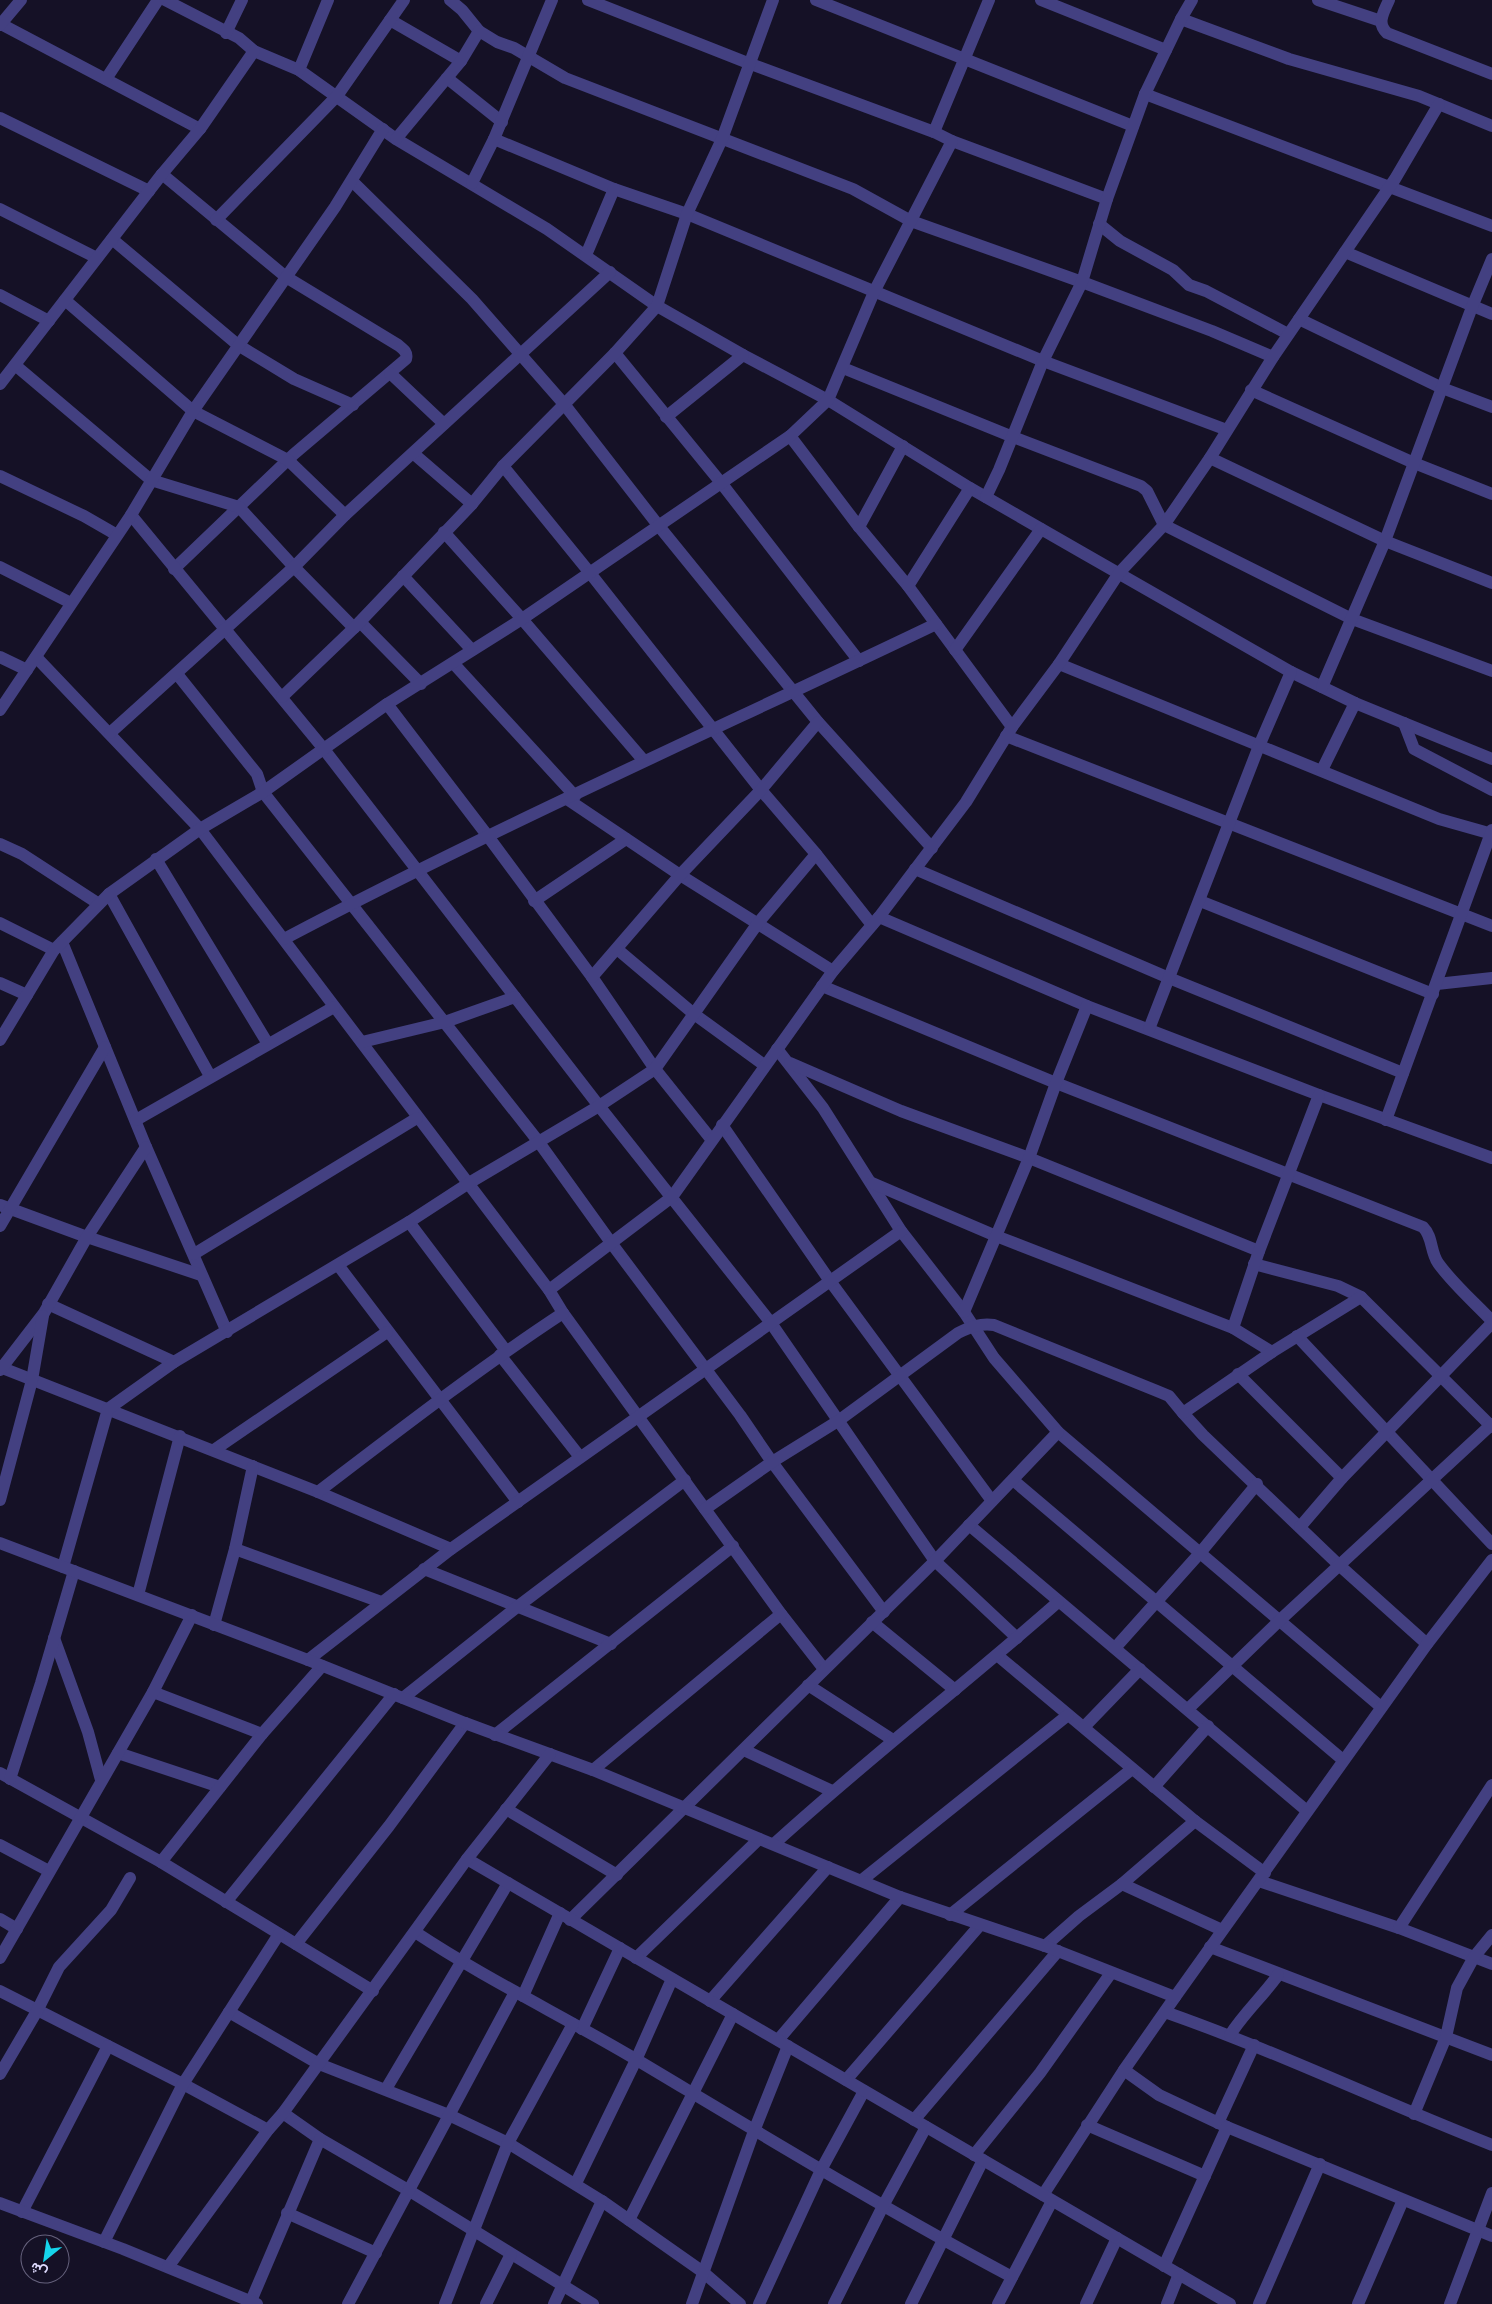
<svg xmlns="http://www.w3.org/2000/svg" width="1492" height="2304" viewBox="0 0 1492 2304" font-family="Figtree,Vazirmatn,sans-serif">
<rect width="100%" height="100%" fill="#151126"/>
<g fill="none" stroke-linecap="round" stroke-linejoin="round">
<g stroke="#434081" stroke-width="12">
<path d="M165,0L239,38L254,51L299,70L396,139L547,229L657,306L743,355L828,400L970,488L1083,553L1291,672L1355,703L1492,759"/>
<path d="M450,0L462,10L479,31"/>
<path d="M588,0L748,63L934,132L952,141L1107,199"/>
<path d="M816,0L1133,126"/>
<path d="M1041,0L1166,50"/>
<path d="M1318,0L1381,21"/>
<path d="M1389,0C1384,12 1376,23 1387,33L1492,74"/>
<path d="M1181,19L1289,59L1419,96L1492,126"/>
<path d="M390,20L461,61"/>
<path d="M1,24L200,129"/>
<path d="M0,25L21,0"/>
<path d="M226,33L242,0"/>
<path d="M299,70L328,0"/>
<path d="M447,78L502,122"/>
<path d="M106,79L158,0"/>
<path d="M1145,94L1492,226"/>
<path d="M0,118L149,191"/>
<path d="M934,132L989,0"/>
<path d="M396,139L461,61L479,31L497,42L514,48L565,78L853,189L911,221L1082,282L1212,331L1273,357"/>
<path d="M494,139L614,189L687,214L1043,361L1227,430"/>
<path d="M162,174L286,277L398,345C403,349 408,352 406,359L294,454L174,569"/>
<path d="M352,181L472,299L564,404L658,525L818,722L932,848"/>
<path d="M472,183L494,139L552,0"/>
<path d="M0,209L97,258"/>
<path d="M216,220L337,96L404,0"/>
<path d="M1099,224L1120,241L1173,270L1189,285L1206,291L1288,334"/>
<path d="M112,239L238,345L294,379L353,405"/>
<path d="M1345,252L1492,314"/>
<path d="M586,255L614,189"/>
<path d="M0,295L49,321"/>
<path d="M65,300L193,411L288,460L345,515"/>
<path d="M1299,319L1442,388L1492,407"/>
<path d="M615,353L722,484L859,661"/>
<path d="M15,365L151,480L239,507L294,567L354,628"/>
<path d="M843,368L1013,437L1141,486L1147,491L1164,525L1352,619L1492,671"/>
<path d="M390,373L444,424"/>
<path d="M0,384L162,174L200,129L254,51"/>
<path d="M1251,390L1414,463L1492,494"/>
<path d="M666,417L743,355"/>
<path d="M790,436L859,527L908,586L1012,727"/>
<path d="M414,454L472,504"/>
<path d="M1210,458L1385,541L1492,583"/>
<path d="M503,466L590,573L761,790L816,854L872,925"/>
<path d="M0,476L84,516L117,535"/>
<path d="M986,497L999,470L1043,361L1082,282L1107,199L1145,94L1181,19L1192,0"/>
<path d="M131,515L323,748L599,1106L771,1323L935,1561L1017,1638"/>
<path d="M859,527L903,446"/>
<path d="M444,532L522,619L644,761"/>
<path d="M0,567L71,603"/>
<path d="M403,576L472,650"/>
<path d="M908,586L970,488"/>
<path d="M360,622L421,684"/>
<path d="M955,650L1041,529"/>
<path d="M0,657L27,670"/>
<path d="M36,657L200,829L549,1290L563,1313L781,1614L824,1669"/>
<path d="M454,664L575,796"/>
<path d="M1059,664L1439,819L1492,834"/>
<path d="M177,674L257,774L263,792L538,1141L612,1244L740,1415L772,1462L884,1612"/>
<path d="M1322,687L1385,541L1472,307L1492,259"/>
<path d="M282,697L354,628L472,504L503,466L615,353L657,306L687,214L722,139L773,0"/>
<path d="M387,704L487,835L592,977L655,1069L711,1139"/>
<path d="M1404,723L1414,749L1492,790"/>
<path d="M110,733L294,567L345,515L610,272"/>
<path d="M1006,736L1492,926"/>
<path d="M1322,770L1355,703"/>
<path d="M567,799L680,875L833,971"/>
<path d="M0,844L22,854L99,904"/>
<path d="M156,859L268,1044"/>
<path d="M915,869L1169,978L1403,1073"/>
<path d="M109,894L210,1076"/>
<path d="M534,901L626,839"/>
<path d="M1200,901L1433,994"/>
<path d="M879,917L1087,1006L1319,1095L1492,1158"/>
<path d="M0,923L54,950"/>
<path d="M284,939C498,826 719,728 936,624"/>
<path d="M62,942L146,1147L227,1332"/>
<path d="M617,949L694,1014L764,1065"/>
<path d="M592,977L680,875L761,790L818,722"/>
<path d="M0,983L27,995"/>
<path d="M1437,984L1492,978"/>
<path d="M822,986L1056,1083L1423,1227C1433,1237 1430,1251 1438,1263C1453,1284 1474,1302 1492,1321"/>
<path d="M1149,1029L1259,746L1291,672"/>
<path d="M0,1040L54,950L109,894L200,829L263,792L387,704L522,619L790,436L828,400L874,292L952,141"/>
<path d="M362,1042L445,1022L515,997"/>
<path d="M777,1049L823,1108L901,1231L964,1312L994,1358L1058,1432L1381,1707"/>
<path d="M790,1063L901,1111L1029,1158L1259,1251"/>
<path d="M136,1120L334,1007"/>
<path d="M1386,1120L1492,830"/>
<path d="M722,1125L830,1281L992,1501"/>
<path d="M872,1183L996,1236L1233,1328"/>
<path d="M0,1205L87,1237L201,1275"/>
<path d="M409,1222L506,1351"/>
<path d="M0,1226L105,1047"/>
<path d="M194,1254L417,1118"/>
<path d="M1254,1264L1338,1286L1361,1297L1492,1427"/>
<path d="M338,1265L518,1502"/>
<path d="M549,1290L672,1197L833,971L879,917L966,802L1012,727L1059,664L1119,573L1164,525L1210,458L1273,357L1395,179L1439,104"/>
<path d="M48,1304L174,1362"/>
<path d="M964,1312L1029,1158L1056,1083L1087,1006"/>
<path d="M1297,1336L1492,1544"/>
<path d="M1272,1352L1233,1328L1259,1251L1319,1095"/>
<path d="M500,1355L580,1457"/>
<path d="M0,1367L318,1492L451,1549"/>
<path d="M0,1370L44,1313L87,1237L146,1147"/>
<path d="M1238,1374L1342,1478"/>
<path d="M1183,1413L1203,1435L1340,1566L1427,1644"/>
<path d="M214,1450L387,1332"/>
<path d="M1013,1480L1343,1760"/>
<path d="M318,1492C398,1431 478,1369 563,1313"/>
<path d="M0,1500L32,1380L43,1316"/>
<path d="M705,1509L772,1462L838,1421L958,1333C970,1327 980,1323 994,1325L1157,1391L1169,1396L1183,1413L1272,1352L1361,1297"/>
<path d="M969,1525L1307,1811"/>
<path d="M1300,1527L1342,1478L1492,1323"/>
<path d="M235,1549L381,1602"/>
<path d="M63,1567L108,1409L174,1362L409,1222L469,1183L599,1106L655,1069L758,923L816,854"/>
<path d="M424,1569L611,1644"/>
<path d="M138,1595L180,1436"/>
<path d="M872,1622L955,1690"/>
<path d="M214,1625L235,1549L253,1466"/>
<path d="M54,1638L88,1732L101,1780"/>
<path d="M1115,1648L1200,1553L1257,1484"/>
<path d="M997,1655L1195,1821L1265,1873"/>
<path d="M308,1660L451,1549L901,1231"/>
<path d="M808,1685L893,1740"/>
<path d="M153,1692L262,1734"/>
<path d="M403,1698L517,1607L685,1480"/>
<path d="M1188,1709L1279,1621L1492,1424"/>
<path d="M1084,1727L1140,1669"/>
<path d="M495,1735L733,1546"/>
<path d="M744,1750L832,1791"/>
<path d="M118,1753L220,1787"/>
<path d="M593,1770L781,1614"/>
<path d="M0,1773L161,1862L373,1991"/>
<path d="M10,1779L41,1683L74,1571"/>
<path d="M1154,1787L1208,1726"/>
<path d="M506,1809L617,1875"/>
<path d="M774,1844C866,1760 965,1684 1058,1602"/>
<path d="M0,1845L49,1871"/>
<path d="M161,1862L262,1734L322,1666"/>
<path d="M862,1880L1068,1715"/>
<path d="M1259,1881L1399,1928L1492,1964"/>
<path d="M1122,1884L1222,1930"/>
<path d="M226,1902L394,1694"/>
<path d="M950,1915L1132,1769"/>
<path d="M0,1919L17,1929"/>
<path d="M570,1920L935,1561L1058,1432"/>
<path d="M1399,1928L1492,1785"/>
<path d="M415,1932C486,1979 563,2016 637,2060C761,2134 884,2209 1012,2277"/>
<path d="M296,1944L389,1826L465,1723"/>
<path d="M1045,1946L1079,1916L1122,1884L1195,1821"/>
<path d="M1210,1947L1492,2055"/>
<path d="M0,1958L153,1692L192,1615"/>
<path d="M636,1958L759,1839"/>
<path d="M0,1991L183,2084L268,2130"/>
<path d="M523,1996L560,1913"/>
<path d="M710,2001L828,1867"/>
<path d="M229,2012L319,2064L449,2115L508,2143L602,2201L703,2272L740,2304"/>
<path d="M1165,2012C1276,2051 1382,2102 1492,2145"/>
<path d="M582,2029L620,1948"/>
<path d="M1230,2035C1244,2013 1263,1996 1278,1975"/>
<path d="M778,2040L900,1897"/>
<path d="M1124,2070L1159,2095L1227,2127L1492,2236"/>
<path d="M0,2074L37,2011L59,1967L111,1910L130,1878"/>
<path d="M846,2080L980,1925"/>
<path d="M386,2089L508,1883"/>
<path d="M283,2113L320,2139L408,2190L593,2304"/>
<path d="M1414,2114L1446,2037L1457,1988L1474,1957L1492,1935"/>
<path d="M914,2120L1058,1951"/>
<path d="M1218,2123L1254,2045"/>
<path d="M1087,2125L1205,2176"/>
<path d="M974,2155L1040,2073L1111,1973"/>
<path d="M576,2183L636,2060L672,1979"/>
<path d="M1043,2195L1124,2070L1175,1997"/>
<path d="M22,2212L108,2046"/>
<path d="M287,2213L376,2253"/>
<path d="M629,2220L733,2014"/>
<path d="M104,2242L183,2084L279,1934"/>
<path d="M1164,2266L1227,2127"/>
<path d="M251,2301L320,2139"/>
<path d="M348,2304L515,1992"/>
<path d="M445,2304L508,2143L573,2024"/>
<path d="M486,2304L511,2254"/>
<path d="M554,2304L602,2201"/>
<path d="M692,2304L754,2131L788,2046"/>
<path d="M759,2304L821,2170L864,2091"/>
<path d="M834,2304L883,2206L926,2127"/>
<path d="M911,2304L983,2160"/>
<path d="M998,2304L1052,2201"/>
<path d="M1086,2304L1117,2238"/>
<path d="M1167,2304L1179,2274"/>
<path d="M1259,2304L1320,2164"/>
<path d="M1358,2304L1403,2200"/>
<path d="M1450,2304L1492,2193"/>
</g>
<g stroke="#434081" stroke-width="12">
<path d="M0,710L131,515L193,411L335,207L383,129"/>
<path d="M0,1543L308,1660L465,1723L593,1770L900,1897L1045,1946L1175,1997L1427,1644L1492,1560"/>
<path d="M467,1859L1230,2304"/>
<path d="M0,2203L123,2249L257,2304"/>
<path d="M168,2267L268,2130L283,2113L467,1859L550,1754"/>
</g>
</g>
<g transform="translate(45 2259) rotate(210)"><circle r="24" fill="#151126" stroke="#65617c"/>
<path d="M0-4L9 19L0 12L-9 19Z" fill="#16d5eb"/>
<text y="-8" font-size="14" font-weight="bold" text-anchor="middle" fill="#ddd9fc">ش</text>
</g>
</svg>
